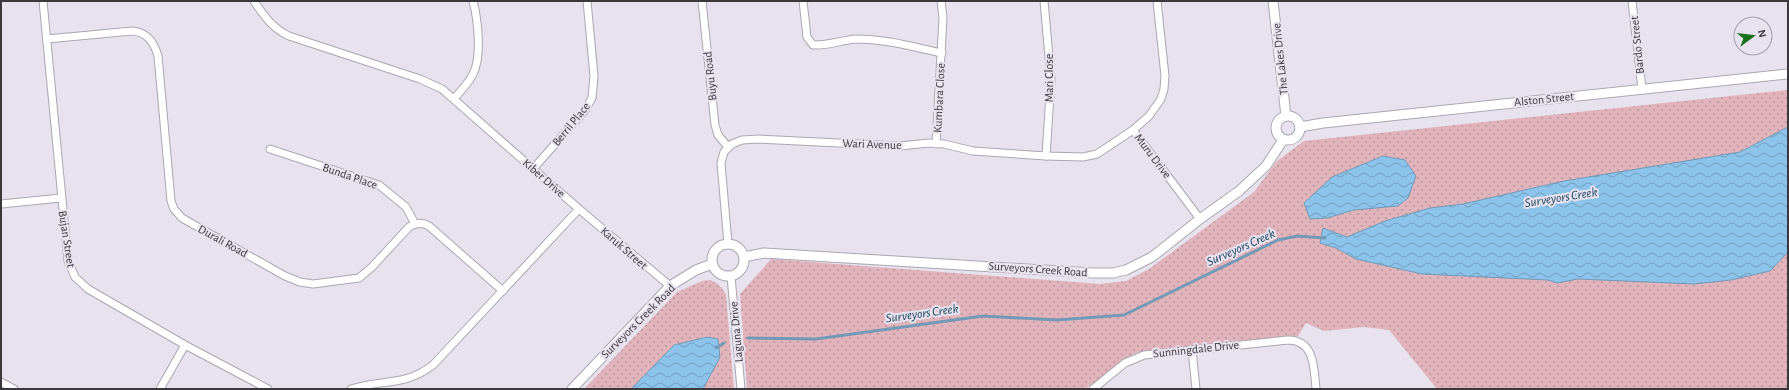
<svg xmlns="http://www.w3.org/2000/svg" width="1789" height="390" viewBox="0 0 1789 390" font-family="'Alegreya Sans',sans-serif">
<defs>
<pattern id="park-dots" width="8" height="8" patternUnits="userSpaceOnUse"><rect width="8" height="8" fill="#e1b4bb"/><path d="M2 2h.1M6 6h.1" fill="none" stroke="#b79399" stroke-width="1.8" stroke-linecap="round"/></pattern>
<pattern id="water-waves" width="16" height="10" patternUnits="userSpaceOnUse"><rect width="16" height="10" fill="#8cc3ea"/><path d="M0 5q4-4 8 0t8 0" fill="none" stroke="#739fbf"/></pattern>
</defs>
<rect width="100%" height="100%" fill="#e8e2ef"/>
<g fill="url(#park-dots)">
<path d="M1788,90V389H1437L1389,330L1364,327L1324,331L1306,323L1298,336L1142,351L1134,354L1085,389H747L740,294L771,259L1100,284L1126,281L1149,269L1254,192L1277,161L1304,141Z"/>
<path d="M710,280C718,283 722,287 726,295L734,389H584L677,292L702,281Z"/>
</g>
<g fill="url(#water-waves)" stroke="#7399b6">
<path d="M1788,127V252L1770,271L1731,280L1694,284L1578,279L1557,283L1548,280L1422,274L1356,259L1336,248L1320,243L1323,228L1347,237L1385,221L1430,208L1463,204L1564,181L1740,152Z"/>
<path d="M1383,156L1405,160L1416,176L1408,198L1398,206L1354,210L1327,218L1310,219L1304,203L1332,177Z"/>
<path d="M707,337L718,339L720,357L703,389H631L674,345Z"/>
</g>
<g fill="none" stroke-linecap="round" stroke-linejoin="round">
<g stroke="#7399b6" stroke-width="3">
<path d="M748,338L816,339L983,316L1057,320L1124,315L1278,240L1297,236L1325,238"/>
<path d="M716,348L724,343"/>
</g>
<defs>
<g id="minor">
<path d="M43,1L68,261L75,277L88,289L185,345L268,389"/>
<path d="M254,1C264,16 272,28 289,36L420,79L442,89L579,209L433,365C404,387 382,379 351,389"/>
<path d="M702,1L715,125L718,135L728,147"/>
<path d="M803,1L807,37L813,45C827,46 842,40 856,39C886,39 913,47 942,53"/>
<path d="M1044,1L1051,79L1046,156"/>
<path d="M1632,1L1642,89"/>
<path d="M47,39L132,31C147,32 154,42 158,56L171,201L174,209L182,218L285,276L300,282L313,284L359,278L372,267L409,227C415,223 422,222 429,226L503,291"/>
<path d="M454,99C460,91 469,83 473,74C482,57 478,20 473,1"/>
<path d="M1133,130L1200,219"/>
<path d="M936,144L943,18L941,1"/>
<path d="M270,149L379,185L406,207L415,224"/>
<path d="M533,169L585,110L592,98L594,76L587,1"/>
<path d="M1,204L61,198"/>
<path d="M579,209L670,286"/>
<path d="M728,244L721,163L724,152L732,144L742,140L759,139L900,146L929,143L944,144L973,151L1046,156L1083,157L1097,154L1133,130L1149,116L1161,99L1164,89L1165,76L1157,1"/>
<path d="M731,276L741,389"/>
<path d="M1192,350L1196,389"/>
<path d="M1,382L14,389"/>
<path d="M160,389L185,345"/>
<path d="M1093,389L1125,363L1144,355L1288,340C1315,340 1314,369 1316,389"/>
</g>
<g id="tertiary">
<path d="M1273,1L1286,116"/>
<circle cx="1288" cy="128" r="12"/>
<path d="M1300,127L1323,123L1788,74"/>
<circle cx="728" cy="260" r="16"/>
<path d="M744,257L764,253L1093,273H1113L1126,270L1152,257L1200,219L1239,191L1266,166L1283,140"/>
<path d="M572,389L670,286L696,270L712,264"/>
</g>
</defs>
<use href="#minor" stroke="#aba6b2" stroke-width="9"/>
<use href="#tertiary" stroke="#aba6b2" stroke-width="11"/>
<use href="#minor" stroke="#fff" stroke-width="7"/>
<use href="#tertiary" stroke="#fff" stroke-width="9"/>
</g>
<g text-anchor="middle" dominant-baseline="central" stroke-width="4" stroke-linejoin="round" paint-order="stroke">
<g font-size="12" fill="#3a383d" stroke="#e8e2ef">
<text transform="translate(1637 45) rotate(-96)">Bardo Street</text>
<text transform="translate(1280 59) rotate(-96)">The Lakes Drive</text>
<text transform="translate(710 76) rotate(-96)">Buyu Road</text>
<text transform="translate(1049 78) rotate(-90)">Mari Close</text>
<text transform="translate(939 98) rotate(-87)">Kumbara Close</text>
<text transform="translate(1544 99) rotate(-6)">Alston Street</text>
<text transform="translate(571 124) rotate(-51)">Berril Place</text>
<text transform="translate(872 144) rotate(2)">Wari Avenue</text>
<text transform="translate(1153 156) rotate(53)">Muru Drive</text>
<text transform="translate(350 176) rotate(19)">Bunda Place</text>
<text transform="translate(544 178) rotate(41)">Kiber Drive</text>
<text transform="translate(67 239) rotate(81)">Bujan Street</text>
<text transform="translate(223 241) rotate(29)">Durali Road</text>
<text transform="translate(624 248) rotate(41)">Karuk Street</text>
<text transform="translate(1038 269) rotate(4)">Surveyors Creek Road</text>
<text transform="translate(638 321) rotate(-45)">Surveyors Creek Road</text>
<text transform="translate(736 332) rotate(-95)">Laguna Drive</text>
<text transform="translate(1196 349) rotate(-6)">Sunningdale Drive</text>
</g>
<g font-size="13" font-style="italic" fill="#18435e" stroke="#e8e2ef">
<text transform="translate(1561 198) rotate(-9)">Surveyors Creek</text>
<text transform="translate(1241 248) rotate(-24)">Surveyors Creek</text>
<text transform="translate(922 314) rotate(-8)">Surveyors Creek</text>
</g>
</g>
<rect width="1789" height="390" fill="none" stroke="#3a383d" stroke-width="4"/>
<g transform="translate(1753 36) rotate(75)"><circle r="19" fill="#e8e2ef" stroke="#a29ea8"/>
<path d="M0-3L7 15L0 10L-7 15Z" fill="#18701b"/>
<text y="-6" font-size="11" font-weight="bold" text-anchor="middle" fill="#3a383d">N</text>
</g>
</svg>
